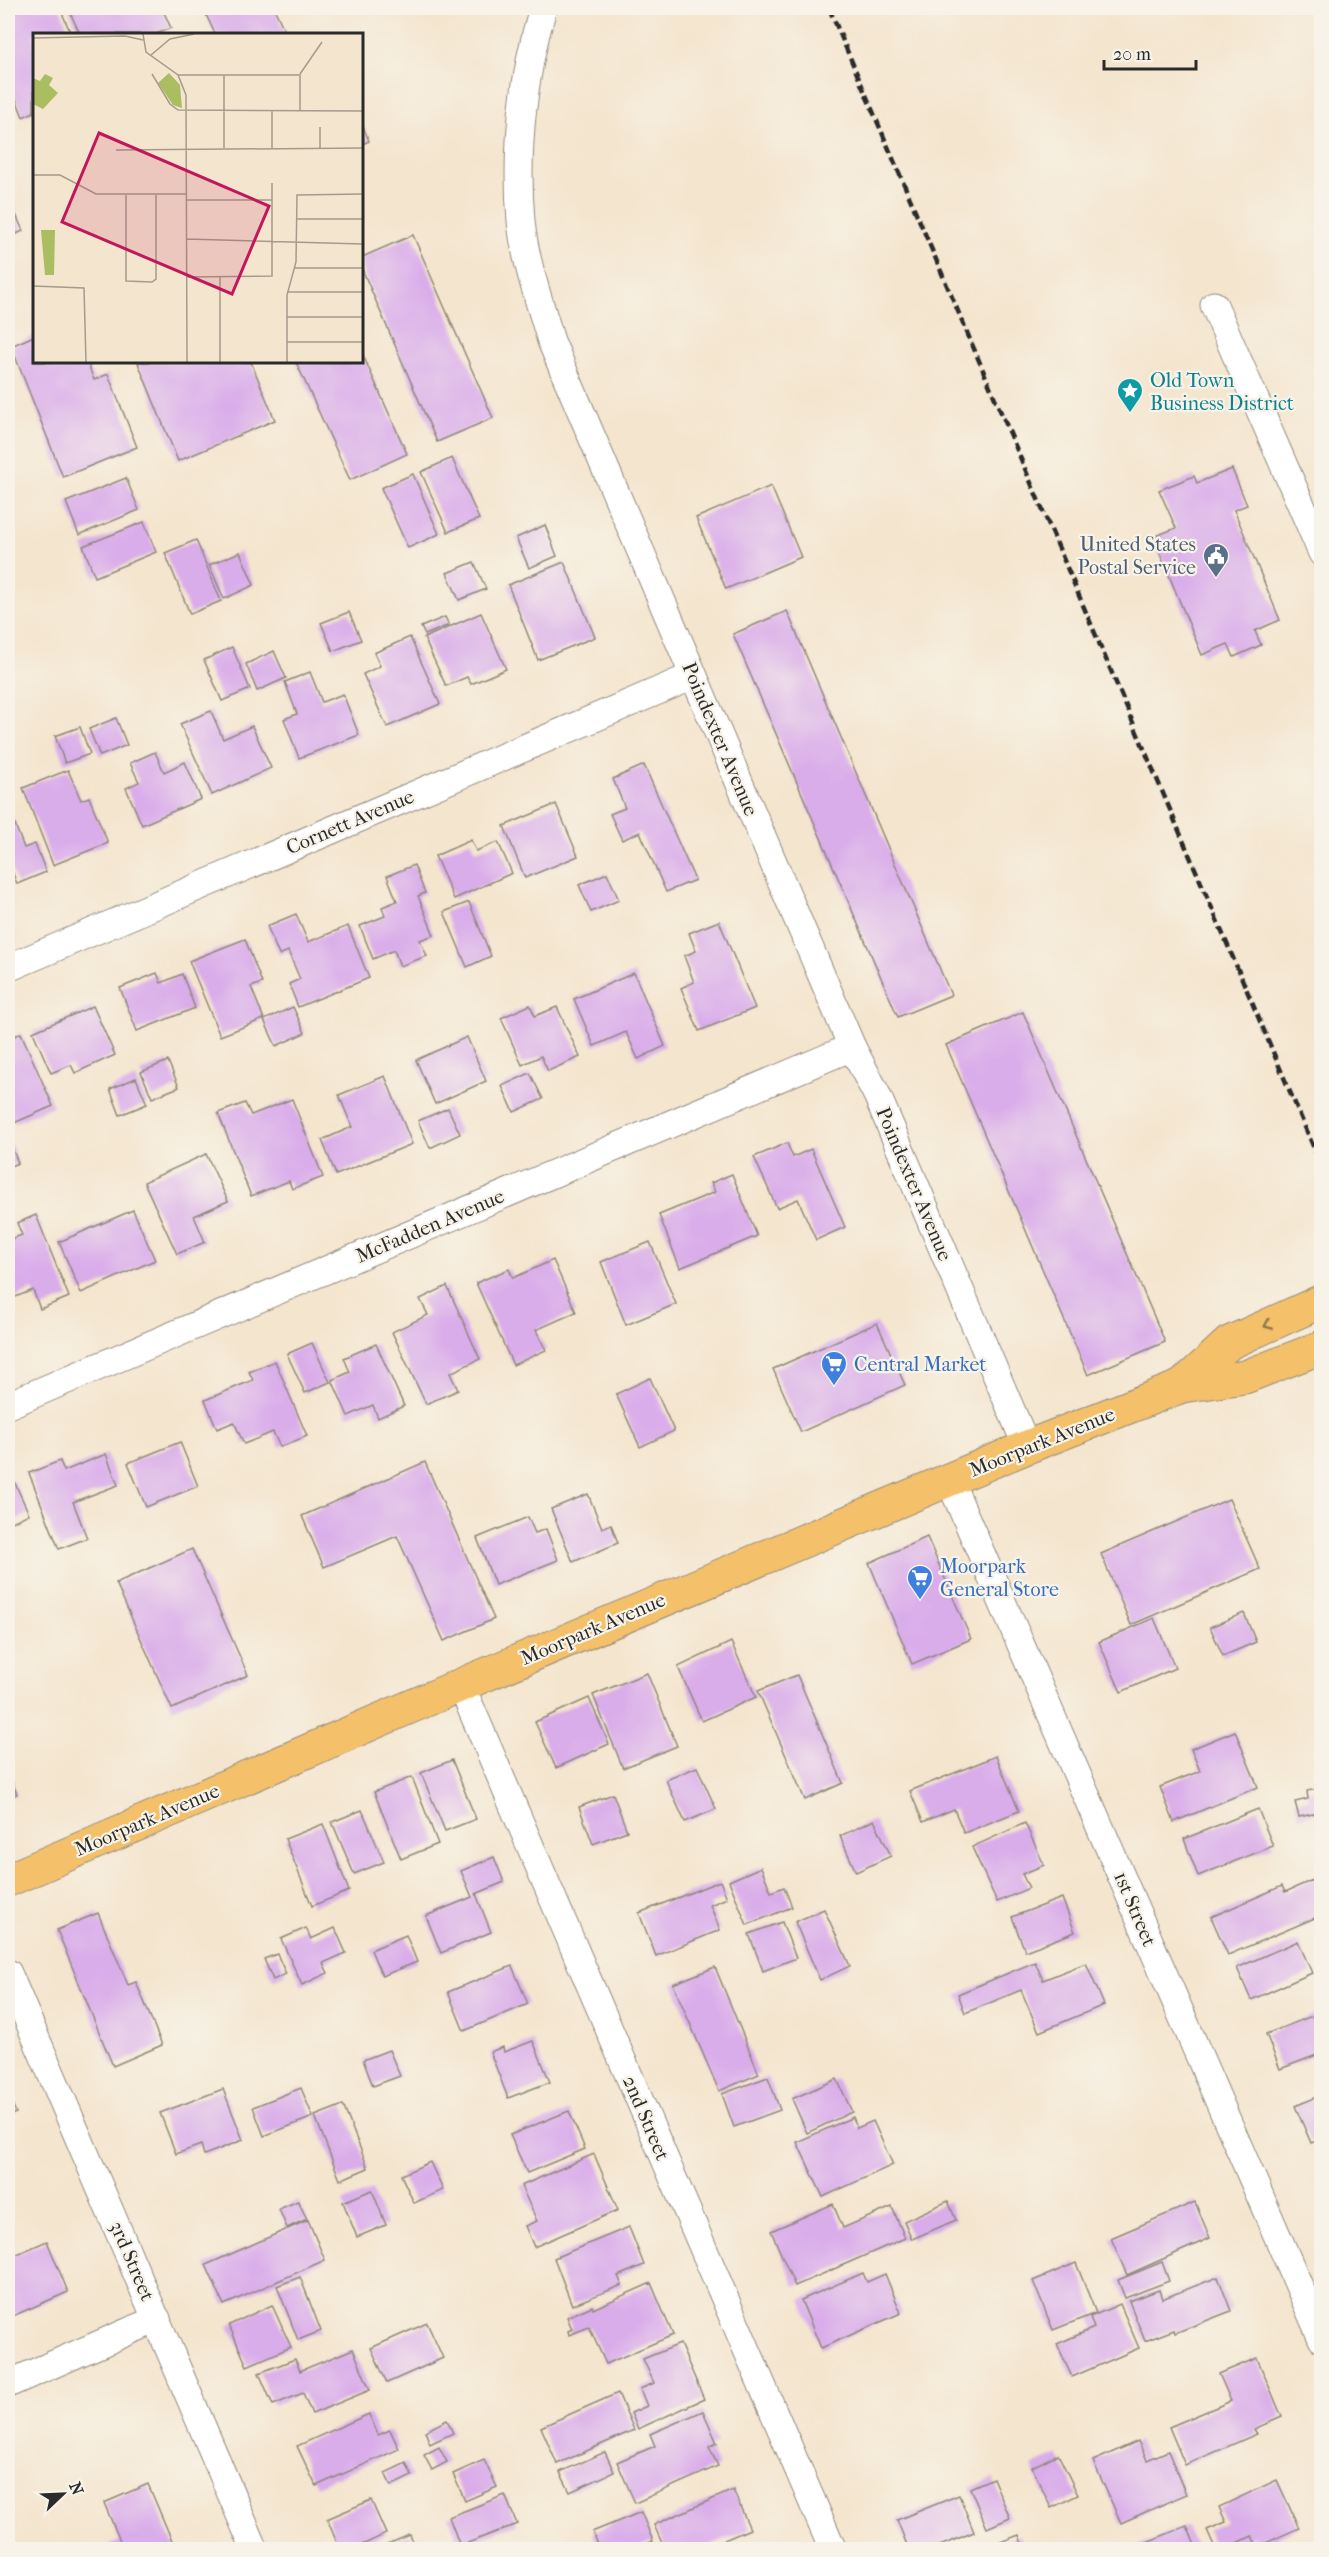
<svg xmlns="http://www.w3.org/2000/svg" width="1329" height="2557" viewBox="0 0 1329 2557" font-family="'IM FELL French Canon',serif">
<rect width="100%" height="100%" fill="#f7f3e8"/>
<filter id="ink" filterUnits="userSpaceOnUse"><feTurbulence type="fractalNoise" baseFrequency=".0167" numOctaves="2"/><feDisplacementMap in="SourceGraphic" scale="12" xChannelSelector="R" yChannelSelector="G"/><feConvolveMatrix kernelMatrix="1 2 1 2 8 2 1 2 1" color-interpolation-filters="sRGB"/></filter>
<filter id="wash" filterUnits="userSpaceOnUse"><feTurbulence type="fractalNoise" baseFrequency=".008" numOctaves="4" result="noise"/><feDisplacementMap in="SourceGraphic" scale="24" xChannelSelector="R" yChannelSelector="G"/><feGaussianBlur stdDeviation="1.35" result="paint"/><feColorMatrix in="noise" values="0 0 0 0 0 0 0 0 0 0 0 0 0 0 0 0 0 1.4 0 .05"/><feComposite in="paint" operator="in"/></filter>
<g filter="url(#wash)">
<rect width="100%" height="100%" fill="#f4e5ce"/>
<g id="blocks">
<g fill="#d9acea">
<path d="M8,8H60L71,34H34V112L23,117L8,79Z"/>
<path d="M68,8H162L171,28L156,34H80Z"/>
<path d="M203,8H274L286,34H215Z"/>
<path d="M362,124L369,141L362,144Z"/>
<path d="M8,196L23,231L8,238Z"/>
<path d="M413,235L493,418L437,442L362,269V257Z"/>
<path d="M34,336V362H87L94,380L108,374L137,447L63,477L11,346Z"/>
<path d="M362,353L407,454L350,480L296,362H362Z"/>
<path d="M141,362H251L275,420L178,461L138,363Z"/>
<path d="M452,458L479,519L448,532L421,472Z"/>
<path d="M1232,469L1247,505L1234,510L1280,620L1255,631L1261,645L1234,657L1228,644L1202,655L1153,537L1176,528L1159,490L1194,476L1197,483Z"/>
<path d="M413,474L439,534L408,548L381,488Z"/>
<path d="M126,478L139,510L79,535L66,502Z"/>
<path d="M771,486L801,557L726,589L696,518Z"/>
<path d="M144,522L156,552L95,577L83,546Z"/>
<path d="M545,525L557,556L529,568L516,538Z"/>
<path d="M196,540L221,601L190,614L165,553Z"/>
<path d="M240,552L254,585L224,599L209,565Z"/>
<path d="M474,562L486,589L459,600L447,573Z"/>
<path d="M564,562L595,637L538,660L508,585Z"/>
<path d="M787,611L951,995L898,1017L733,634Z"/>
<path d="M349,612L361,640L333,651L321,623Z"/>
<path d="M481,613L506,669L471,684L467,677L446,686L424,638Z"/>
<path d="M445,617L449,625L425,635L421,627Z"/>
<path d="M410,637L440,704L387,727L363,674L380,666L374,653Z"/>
<path d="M232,647L250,689L222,701L204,660Z"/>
<path d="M274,651L286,678L257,691L246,664Z"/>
<path d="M310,672L322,702L343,694L359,735L299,758L284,719L297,714L285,682Z"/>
<path d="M211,711L223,739L252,726L271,768L212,795L180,724Z"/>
<path d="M116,718L127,745L100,756L89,729Z"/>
<path d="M80,727L90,754L65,763L55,736Z"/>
<path d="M155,752L164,772L185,762L201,799L142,825L126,788L139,782L130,763Z"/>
<path d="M644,765L695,880L666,892L640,832L622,840L610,814L625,808L613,779Z"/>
<path d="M68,770L81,800L89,797L108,843L53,865L23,788Z"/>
<path d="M556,804L578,856L525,878L504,826Z"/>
<path d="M8,806L24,848L35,844L46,872L17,884L8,860Z"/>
<path d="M471,840L476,851L498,842L512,873L454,899L435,856Z"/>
<path d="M414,865L425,893L418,896L434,935L420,940L427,956L400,966L394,950L373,959L360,926L385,916L382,907L397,901L387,876Z"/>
<path d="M607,873L619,900L591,912L579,885Z"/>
<path d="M469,902L491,956L467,967L444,912Z"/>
<path d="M296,914L308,942L348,926L369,978L298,1007L289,984L300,979L288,951L279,955L267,926Z"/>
<path d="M719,921L755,1008L699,1031L681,988L694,982L684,956L696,951L689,933Z"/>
<path d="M245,939L262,983L251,987L264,1019L220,1036L189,961Z"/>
<path d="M157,973L161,983L182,974L195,1008L137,1031L120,988Z"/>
<path d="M634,973L665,1046L638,1059L626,1032L594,1046L574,999Z"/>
<path d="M530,1005L535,1016L557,1007L580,1057L548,1071L541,1056L522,1065L501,1018Z"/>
<path d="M93,1006L115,1055L75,1073L71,1065L51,1073L33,1032Z"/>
<path d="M293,1007L305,1033L276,1046L264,1020Z"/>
<path d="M1023,1012L1165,1342L1088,1375L946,1045Z"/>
<path d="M21,1033L53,1106L14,1123L8,1107V1039Z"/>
<path d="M467,1037L486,1081L435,1104L416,1060Z"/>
<path d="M168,1061L179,1087L152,1098L141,1072Z"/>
<path d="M530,1073L543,1099L514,1112L502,1086Z"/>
<path d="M385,1076L412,1144L336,1175L322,1140L352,1127L339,1095Z"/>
<path d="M136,1078L147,1104L120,1115L110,1089Z"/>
<path d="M292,1099L323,1177L292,1189L289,1181L251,1196L218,1113L245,1103L251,1115Z"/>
<path d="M448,1108L460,1134L430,1148L418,1121Z"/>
<path d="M8,1137L18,1163L8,1167Z"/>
<path d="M787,1143L793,1157L811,1149L845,1227L816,1240L798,1199L777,1208L754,1157Z"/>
<path d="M206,1154L228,1201L194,1216L205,1242L177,1254L144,1182Z"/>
<path d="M732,1174L757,1236L680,1268L659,1215L715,1192L711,1183Z"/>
<path d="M133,1210L155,1260L81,1293L59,1242Z"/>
<path d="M36,1215L69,1297L40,1309L33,1290L8,1300V1240L22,1235L17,1223Z"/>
<path d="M650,1242L676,1304L626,1325L601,1262Z"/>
<path d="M553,1260L576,1312L536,1330L546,1350L513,1365L476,1283L509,1269L513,1278Z"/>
<path d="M447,1286L480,1359L450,1373L458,1390L426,1404L392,1332L428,1315L420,1299Z"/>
<path d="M877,1323L905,1385L801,1432L773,1369Z"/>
<path d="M312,1343L330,1382L305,1393L287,1354Z"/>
<path d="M376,1344L404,1406L378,1418L373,1405L348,1416L332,1380L350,1372L344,1358Z"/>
<path d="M275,1361L307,1436L280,1447L273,1432L244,1444L234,1422L217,1429L205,1400L253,1380L249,1372Z"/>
<path d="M650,1378L674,1431L640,1447L616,1394Z"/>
<path d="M180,1442L198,1486L146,1507L128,1463Z"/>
<path d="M106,1454L118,1485L73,1502L87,1538L59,1549L29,1473L60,1461L64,1471Z"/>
<path d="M425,1462L494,1619L444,1641L397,1536L324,1567L302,1516Z"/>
<path d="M14,1481L29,1514L8,1524V1484Z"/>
<path d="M588,1494L602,1528L611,1524L618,1543L573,1562L551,1509Z"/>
<path d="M1229,1499L1260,1569L1131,1625L1101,1554Z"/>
<path d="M528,1517L535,1533L546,1529L558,1560L495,1585L477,1538Z"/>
<path d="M927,1537L971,1639L912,1664L869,1563Z"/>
<path d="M192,1549L248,1675L172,1709L116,1583Z"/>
<path d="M1244,1613L1256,1642L1223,1656L1210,1627Z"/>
<path d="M1154,1618L1175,1668L1121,1692L1099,1642Z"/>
<path d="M731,1642L756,1697L702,1721L678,1667Z"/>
<path d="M647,1673L677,1746L623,1768L593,1695Z"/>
<path d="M797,1675L843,1783L805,1800L758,1691Z"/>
<path d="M589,1698L609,1744L556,1768L535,1722Z"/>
<path d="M1235,1731L1258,1787L1174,1822L1160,1787L1200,1771L1191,1749Z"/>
<path d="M996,1756L1019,1811L964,1833L954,1809L923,1822L910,1791Z"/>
<path d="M452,1760L476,1819L445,1831L421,1773Z"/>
<path d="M697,1767L716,1809L685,1822L666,1780Z"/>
<path d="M8,1772L17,1794L8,1797Z"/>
<path d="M412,1777L438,1844L401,1859L374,1792Z"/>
<path d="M1322,1788V1812L1299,1817L1295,1802L1308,1799L1307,1791Z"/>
<path d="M613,1794L627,1831L593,1844L579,1807Z"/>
<path d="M1258,1809L1273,1846L1198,1876L1184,1839Z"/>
<path d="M362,1810L384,1862L354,1874L332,1822Z"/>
<path d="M874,1820L891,1856L856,1872L840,1836Z"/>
<path d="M1025,1823L1044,1865L1022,1874L1029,1888L997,1902L972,1847Z"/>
<path d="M323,1824L349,1891L312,1906L285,1839Z"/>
<path d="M494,1857L504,1882L476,1894L491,1932L441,1953L426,1916L472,1897L461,1871Z"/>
<path d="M761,1867L771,1892L784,1887L792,1907L747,1925L729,1881Z"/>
<path d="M1322,1876V1915L1228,1955L1211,1917L1282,1886L1285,1892Z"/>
<path d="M720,1881L727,1898L710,1905L720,1930L656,1956L639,1913Z"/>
<path d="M1062,1898L1075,1932L1025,1951L1012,1917Z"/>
<path d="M824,1909L850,1966L820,1980L795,1922Z"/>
<path d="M98,1913L128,1985L136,1982L162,2045L113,2066L57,1930Z"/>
<path d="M782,1922L796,1958L763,1971L749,1934Z"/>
<path d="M306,1928L311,1939L335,1928L346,1953L323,1963L328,1973L302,1985L281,1939Z"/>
<path d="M406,1935L417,1962L382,1976L371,1950Z"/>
<path d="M1298,1941L1312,1973L1251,2000L1237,1968Z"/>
<path d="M277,1954L286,1974L273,1980L264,1959Z"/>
<path d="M1035,1962L1043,1980L1086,1963L1104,2005L1039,2032L1021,1990L965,2013L958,1994Z"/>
<path d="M512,1966L528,2004L464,2031L448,1992Z"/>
<path d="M715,1967L759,2074L719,2091L673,1984Z"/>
<path d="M1322,2012V2053L1280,2069L1266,2034Z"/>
<path d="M533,2041L550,2082L508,2098L490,2052L503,2047L504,2052Z"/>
<path d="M389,2050L400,2076L373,2086L363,2060Z"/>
<path d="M768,2077L780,2110L734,2127L722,2094Z"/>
<path d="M837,2079L852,2112L807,2133L792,2099Z"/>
<path d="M301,2088L313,2117L264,2136L253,2107Z"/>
<path d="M223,2089L243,2140L204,2155L201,2145L176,2154L160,2113Z"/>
<path d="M8,2093L16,2113L8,2116Z"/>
<path d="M1322,2095V2139L1311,2143L1295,2106Z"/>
<path d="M343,2105L368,2168L340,2180L315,2116Z"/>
<path d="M569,2111L585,2149L527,2173L510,2135Z"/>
<path d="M853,2117L857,2128L873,2121L893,2165L823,2197L797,2142Z"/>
<path d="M594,2154L618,2210L534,2247L525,2226L537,2221L521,2186Z"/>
<path d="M430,2162L443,2190L414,2203L401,2175Z"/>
<path d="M372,2190L386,2225L357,2237L343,2202Z"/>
<path d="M298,2201L307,2219L287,2228L279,2209Z"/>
<path d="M948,2201L956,2220L912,2239L904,2221Z"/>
<path d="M1195,2202L1210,2238L1127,2275L1111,2238Z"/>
<path d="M833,2204L843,2228L892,2207L905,2238L795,2286L771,2231Z"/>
<path d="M308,2220L325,2260L224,2305L206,2265Z"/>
<path d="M629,2227L644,2265L618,2276L622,2285L572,2305L554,2258Z"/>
<path d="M47,2241L68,2292L8,2318V2258Z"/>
<path d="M1162,2262L1169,2281L1125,2298L1118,2280Z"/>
<path d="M1076,2263L1096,2313L1053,2330L1033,2281Z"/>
<path d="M863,2273L867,2282L885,2274L901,2313L821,2348L801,2300Z"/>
<path d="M300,2277L321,2331L298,2340L277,2286Z"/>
<path d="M1218,2277L1231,2311L1175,2333L1174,2330L1145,2341L1129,2301L1159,2290L1162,2299Z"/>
<path d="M651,2283L673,2335L606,2364L589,2327L569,2335L568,2331L572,2329L567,2317L592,2306L593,2309Z"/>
<path d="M1120,2304L1139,2348L1072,2377L1057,2344L1094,2328L1090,2317Z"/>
<path d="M272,2305L291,2347L247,2366L229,2325Z"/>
<path d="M427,2323L443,2358L387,2383L371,2348Z"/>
<path d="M680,2344L704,2399L638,2429L631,2413L647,2406L640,2389L654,2383L643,2359Z"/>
<path d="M353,2349L370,2390L312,2414L303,2393L273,2405L259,2373L295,2359L300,2371Z"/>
<path d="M1257,2358L1282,2417L1254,2429L1257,2434L1185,2465L1169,2427L1231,2401L1219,2374Z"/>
<path d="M618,2393L634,2430L557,2464L541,2427Z"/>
<path d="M703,2411L717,2443L709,2447L718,2466L635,2503L617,2462L655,2446L650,2434Z"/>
<path d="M369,2414L378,2435L390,2430L399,2449L316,2486L297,2446Z"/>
<path d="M447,2420L453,2433L430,2444L425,2431Z"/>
<path d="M1138,2441L1147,2460L1168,2451L1186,2494L1121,2523L1093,2461Z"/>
<path d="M439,2447L447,2462L432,2470L424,2455Z"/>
<path d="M605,2452L614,2472L570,2492L560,2472Z"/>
<path d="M1058,2454L1078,2495L1051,2508L1032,2467Z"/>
<path d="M484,2460L497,2487L465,2501L453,2474Z"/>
<path d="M406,2463L412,2476L391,2486L385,2473Z"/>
<path d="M993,2478L1010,2518L987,2528L970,2488Z"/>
<path d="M1277,2480L1299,2528L1257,2547L1252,2536L1223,2550H1216L1207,2530L1226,2522L1219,2507Z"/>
<path d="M148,2484L176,2550H101L120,2541L104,2503Z"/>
<path d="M733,2490L750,2529L701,2550H665L654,2525Z"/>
<path d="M505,2495L517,2524L460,2546L449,2517Z"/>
<path d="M959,2495L974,2532L930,2550H909L897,2520Z"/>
<path d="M371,2500L386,2534L351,2550H340L327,2519Z"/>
<path d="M641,2512L653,2541L633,2550H599L592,2532Z"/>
<path d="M1187,2526L1197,2550H1129V2549Z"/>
<path d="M410,2535L416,2550H375V2549Z"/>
<path d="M1019,2535L1024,2550H997L995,2544Z"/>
</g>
</g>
</g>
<g filter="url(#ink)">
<use href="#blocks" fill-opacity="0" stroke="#90887c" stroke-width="1.5"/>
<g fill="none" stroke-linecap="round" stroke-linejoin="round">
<defs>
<g id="minor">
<path d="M543,8C523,74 515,152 521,221C525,262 540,303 551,341L852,1047L877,1095L1027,1447"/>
<path d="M1214,305L1322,553"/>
<path d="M8,968L693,676"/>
<path d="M8,1405L852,1047"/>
<path d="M949,1479L1322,2339"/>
<path d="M461,1685L833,2550"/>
<path d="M8,1973L255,2550"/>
<path d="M8,2384L157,2319"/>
</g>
<g id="primary">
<path d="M1182,1386L1229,1343L1322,1301"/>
<path d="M8,1880L461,1685L1027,1447L1182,1386L1245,1377L1322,1347"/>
</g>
</defs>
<use href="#minor" stroke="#90887c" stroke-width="29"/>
<use href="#primary" stroke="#90887c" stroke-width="35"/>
<use href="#minor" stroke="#fff" stroke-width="27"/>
<use href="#primary" stroke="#f4c16a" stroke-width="33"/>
<path stroke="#2b2b2b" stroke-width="4.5" stroke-dasharray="9 4.5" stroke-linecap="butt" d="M829,8L1322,1167"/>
</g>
<defs><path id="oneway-chevron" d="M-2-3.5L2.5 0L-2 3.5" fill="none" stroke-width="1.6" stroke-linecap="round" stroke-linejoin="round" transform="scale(1.5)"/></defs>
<use stroke="#90764a" href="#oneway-chevron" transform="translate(1268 1325) rotate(156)"/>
</g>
<defs>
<symbol id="sight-pin" viewBox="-11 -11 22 30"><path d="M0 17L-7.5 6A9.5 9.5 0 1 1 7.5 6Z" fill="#0f9aa8" stroke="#f7f3e8"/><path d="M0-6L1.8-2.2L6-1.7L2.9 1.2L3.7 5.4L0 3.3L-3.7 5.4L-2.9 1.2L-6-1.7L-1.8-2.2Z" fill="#fff"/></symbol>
<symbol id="civic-pin" viewBox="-11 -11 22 30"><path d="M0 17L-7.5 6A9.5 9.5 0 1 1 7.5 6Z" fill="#5c6f8a" stroke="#f7f3e8"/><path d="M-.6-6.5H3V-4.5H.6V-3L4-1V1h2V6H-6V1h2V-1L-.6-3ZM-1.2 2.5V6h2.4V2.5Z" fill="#fff"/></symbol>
<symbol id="supermarket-pin" viewBox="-11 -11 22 30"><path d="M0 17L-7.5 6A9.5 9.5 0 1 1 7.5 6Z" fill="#3f7fe0" stroke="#f7f3e8"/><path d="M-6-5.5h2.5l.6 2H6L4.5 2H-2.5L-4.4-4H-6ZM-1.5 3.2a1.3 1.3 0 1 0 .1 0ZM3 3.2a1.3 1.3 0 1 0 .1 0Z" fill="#fff"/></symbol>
</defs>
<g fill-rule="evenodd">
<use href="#sight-pin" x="1115" y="376" width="30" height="40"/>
<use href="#civic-pin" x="1201" y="541" width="30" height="40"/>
<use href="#supermarket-pin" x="819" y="1349" width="30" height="40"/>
<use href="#supermarket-pin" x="905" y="1563" width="30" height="40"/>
</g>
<g text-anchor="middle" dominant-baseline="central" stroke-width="4.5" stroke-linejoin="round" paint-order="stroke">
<g font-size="20" fill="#0d838f" stroke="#f7f3e8" text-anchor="start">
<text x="1150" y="380">Old Town<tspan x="1150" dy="23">Business District</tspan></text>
</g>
<g font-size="20" fill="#4e5e75" stroke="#f7f3e8" text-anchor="end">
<text x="1196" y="544">United States<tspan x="1196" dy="23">Postal Service</tspan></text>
</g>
<g font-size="20" fill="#2b2b2b" stroke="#f7f3e8">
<text transform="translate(720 739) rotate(67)">Poindexter Avenue</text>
<text transform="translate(350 822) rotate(-23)">Cornett Avenue</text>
<text transform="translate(914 1184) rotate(67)">Poindexter Avenue</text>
<text transform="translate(430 1226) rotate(-23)">McFadden Avenue</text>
<text transform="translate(1042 1442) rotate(-22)">Moorpark Avenue</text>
<text transform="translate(593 1629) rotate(-23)">Moorpark Avenue</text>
<text transform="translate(147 1820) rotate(-23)">Moorpark Avenue</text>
<text transform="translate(1135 1909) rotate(67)">1st Street</text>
<text transform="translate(646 2118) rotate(67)">2nd Street</text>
<text transform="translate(132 2261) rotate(67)">3rd Street</text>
</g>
<g font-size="20" fill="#366cbe" stroke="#f7f3e8" text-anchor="start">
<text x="854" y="1364">Central Market</text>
<text x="940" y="1566">Moorpark<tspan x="940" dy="23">General Store</tspan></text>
</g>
</g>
<g transform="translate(33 33)">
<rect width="330" height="330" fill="#f4e5ce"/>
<path d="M136,40L147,52L149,75L140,72L125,50ZM12,41L20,45L16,52L25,60L10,76L0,71V45L7,48ZM8,197H22L21,242H12Z" fill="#abbd61"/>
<path fill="none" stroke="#a49b8d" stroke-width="1.5" d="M110,1L113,19L145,42L153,62L154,329M0,5L92,3L110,7M118,22L137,6L161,1M119,41L137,71L145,77L330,78M145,42H266M267,77V41L289,9M287,94V115M191,115V42M239,115V77M83,117L330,115M0,142H27L63,161H154M93,162V248L119,249L123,246V162M154,167H239M263,186H330M154,206L330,211M262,235H330M154,244L239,243V150M0,253L51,255L53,329M254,259H330M254,284H330M254,309H330M187,329V244M254,329V262L263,229L264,162L330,161"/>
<path fill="#c2185b" fill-opacity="0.15" stroke="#c2185b" stroke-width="3" d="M66,100L236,173L199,261L29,189Z"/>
<rect width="330" height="330" fill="none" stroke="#2b2b2b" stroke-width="3"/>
</g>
<rect width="1329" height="2557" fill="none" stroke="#f7f3e8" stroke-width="30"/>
<g transform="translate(63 2494) rotate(67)" stroke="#f7f3e8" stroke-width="4.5" paint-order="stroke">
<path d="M0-4.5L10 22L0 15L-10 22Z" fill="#2b2b2b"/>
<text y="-9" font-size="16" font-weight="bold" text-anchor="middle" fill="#2b2b2b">N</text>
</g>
<path d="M1104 60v9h92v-9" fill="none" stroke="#2b2b2b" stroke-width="3"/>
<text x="1113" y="60" font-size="18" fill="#2b2b2b" stroke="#f7f3e8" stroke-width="4.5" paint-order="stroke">20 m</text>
</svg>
